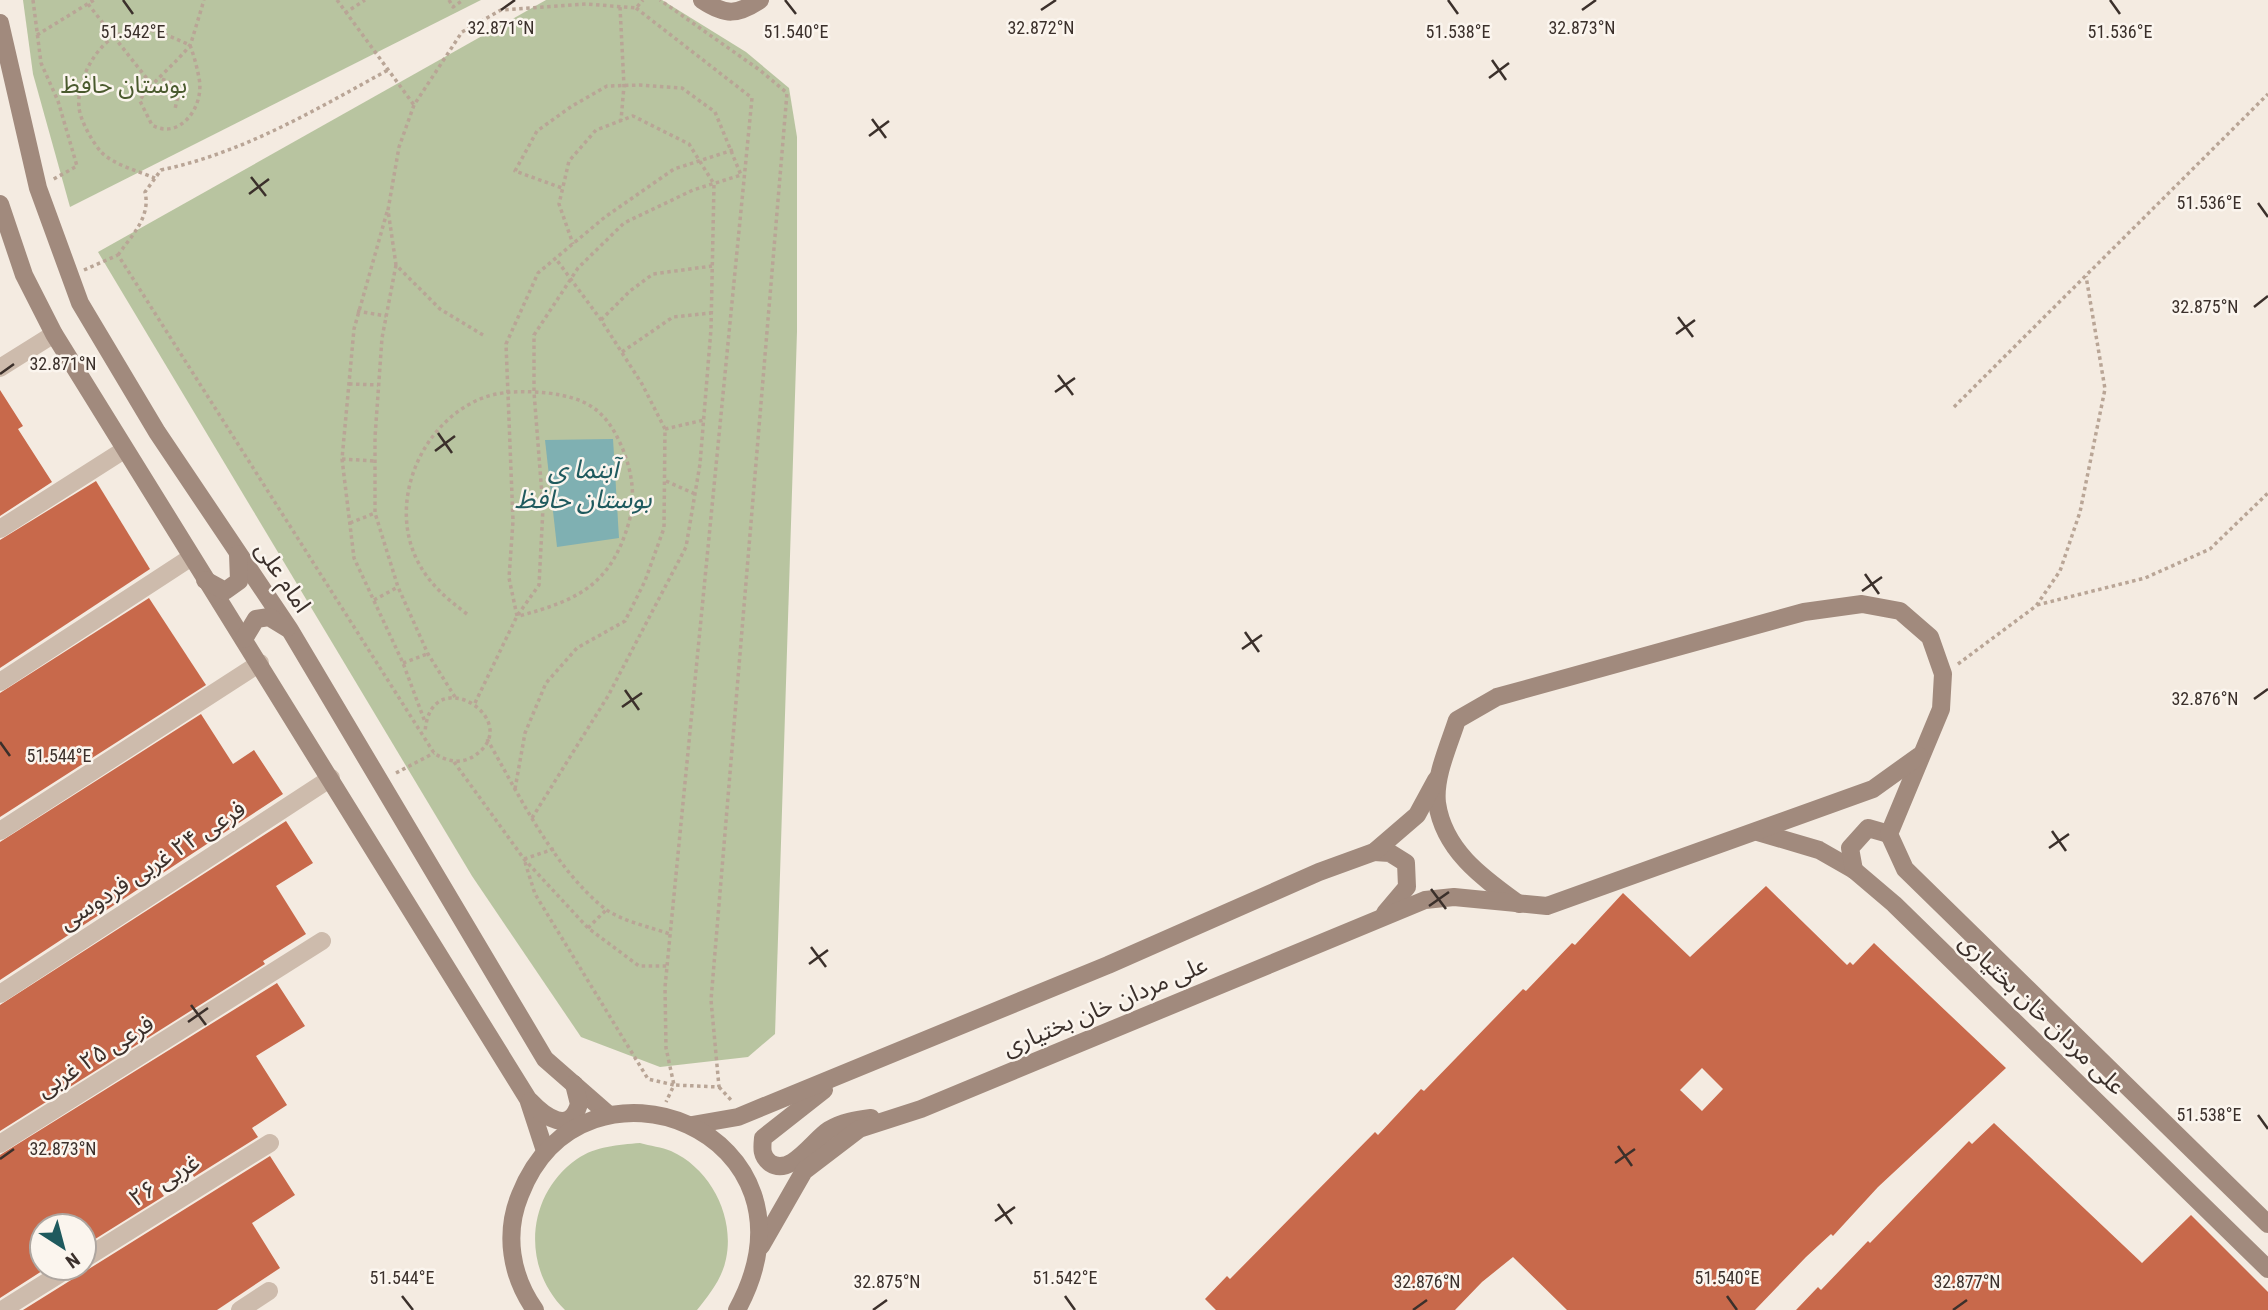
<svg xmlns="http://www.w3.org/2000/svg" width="2268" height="1310" viewBox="0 0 2268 1310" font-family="'Roboto Condensed','Noto Sans Arabic',sans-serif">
<rect width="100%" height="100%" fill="#f4ebe1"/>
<g fill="#b8c4a0">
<path d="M23,0H481L70,207L33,74Z"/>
<path d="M546,0H662L746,52L789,88L797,137V332L775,1034L748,1057L660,1067L581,1037L472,876L98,252Z"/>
<path d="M640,1143C650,1146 662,1147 671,1151C711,1169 735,1217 726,1259C722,1279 709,1295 697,1310H565C521,1267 526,1195 577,1159C596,1146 618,1145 640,1143Z"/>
</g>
<path fill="#7fb0b2" d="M613,439L619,538L557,547L545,440Z"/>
<g fill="#c8694b" fill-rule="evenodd">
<path d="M0,390L23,426L18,429L52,482L0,516Z"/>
<path d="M96,481L150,569L0,668V540Z"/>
<path d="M149,598L206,685L0,817V693Z"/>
<path d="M201,714L233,764L254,750L283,794L0,980V842Z"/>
<path d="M286,821L313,863L276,886L306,934L263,961L265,964L0,1131V1005Z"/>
<path d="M1766,886L1847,965L1850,962L1853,965L1874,943L2006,1068L1878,1187L1833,1236L1831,1234L1806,1257L1755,1310H1567L1513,1257L1482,1282L1455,1310H1216L1205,1299L1227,1276L1230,1279L1375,1132L1378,1135L1421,1089L1424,1091L1523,989L1526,991L1572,943L1575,945L1623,893L1690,957ZM1702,1068L1723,1089L1702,1111L1680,1090Z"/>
<path d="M277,983L305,1026L256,1056L287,1105L252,1128L258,1137L194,1177L189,1168L158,1188L164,1196L84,1246V1226H42V1271L0,1298V1155Z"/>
<path d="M1994,1123L2142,1263L2191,1215L2268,1292V1310H1796L1818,1287L1821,1290L1868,1241L1870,1243L1969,1141L1972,1144Z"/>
<path d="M270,1156L295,1195L252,1223L280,1268L217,1310H23Z"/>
</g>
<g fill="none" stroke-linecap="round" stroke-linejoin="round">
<g stroke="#b9a596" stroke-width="3.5" stroke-dasharray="3.5 3.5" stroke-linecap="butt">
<path d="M33,0L41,63L58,101L77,166L52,180"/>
<path d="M337,0L414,105"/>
<path d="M449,0L453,7L463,0"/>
<path d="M88,4L152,85"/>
<path d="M620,7L624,86L621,120"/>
<path d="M636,8L752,98L665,987L666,1048L674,1085L719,1087L711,1000L787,93L761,71L660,0"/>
<path d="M345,13L365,0"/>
<path d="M37,35L94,0"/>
<path d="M162,79L173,84L179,91L175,109"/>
<path d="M155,178C138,171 114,165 101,152C92,141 81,122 79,108C76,76 103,29 139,29C157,29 173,38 190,45C194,56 197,67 199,78C205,106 180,141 152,125L140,101C144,89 179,61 190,45L191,43L204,0"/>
<path d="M387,212L354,329L342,459L354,558L403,663L425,722"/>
<path d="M118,255C132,235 151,217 145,192L161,170C243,153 315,110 388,70"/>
<path d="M396,265L382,338L375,437V513L398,587L428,654L455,697"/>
<path d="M84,270L118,255L434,753C446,761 460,765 474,756C528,721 429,658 425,733"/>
<path d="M357,311L386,316"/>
<path d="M601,320L630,291L653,274L712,266"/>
<path d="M483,335L440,309L396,265L388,210L399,147L414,105L462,32L501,10L587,4L636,8L643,0"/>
<path d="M622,352L673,317L711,313"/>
<path d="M349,384L378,385"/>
<path d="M1954,407L2268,94"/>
<path d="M665,429L704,420"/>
<path d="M342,459L375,461"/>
<path d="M666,481L695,494"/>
<path d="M350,523L375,513"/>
<path d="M374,600L398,587"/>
<path d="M2037,605L2145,578L2210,549L2268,493"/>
<path d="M467,614C446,598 429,584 417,560C388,501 421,424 480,399C502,390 526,391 548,393C586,398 605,409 621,445C632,470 636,496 629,522C611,585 578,600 519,616"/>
<path d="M517,616L509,578L513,521L506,344L538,273L605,217L674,169L733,150"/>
<path d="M403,663L427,654"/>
<path d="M1958,664L2036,606L2060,571L2080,512L2105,389L2086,276"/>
<path d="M475,703L517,616L539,585L543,508L534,392V335L578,268L624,223L693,190L741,175L715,112L682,88L640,85L607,86L572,106L537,131L515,171L562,188"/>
<path d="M487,739C519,795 554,868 604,908C621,921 650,927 670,934"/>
<path d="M454,762L524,859L588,928L639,966H667"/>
<path d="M396,773L434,753"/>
<path d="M515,789L525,733L546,683L577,648L625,621L645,581L664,528L665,429L642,384L601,320L556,259"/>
<path d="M532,818L608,696L686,547L700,464L711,329L714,184L689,144L633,116L596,130L569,161L559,204L573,244"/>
<path d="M554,849L524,859L535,894L648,1079L674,1085L666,1102"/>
<path d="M588,928L606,910"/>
<path d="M719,1087L731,1100"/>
</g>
<g stroke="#cdbbac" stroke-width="18">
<path d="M0,368L54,334"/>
<path d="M0,529L124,450"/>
<path d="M0,682L190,558"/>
<path d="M0,831L260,663"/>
<path d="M0,994L331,778"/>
<path d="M0,1144L322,941"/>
<path d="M84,1259L270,1143"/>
<path d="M2,1310L69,1268"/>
<path d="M240,1310L269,1291"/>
</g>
<g stroke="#a18a7d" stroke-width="18">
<path d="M702,0C726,16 737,15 760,0"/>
<path d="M0,23L38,188L80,303L157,432L290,630L545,1059L609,1115"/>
<path d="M0,204L24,275L54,334L528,1099L545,1151"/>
<path d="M205,580L225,591L239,581L238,554"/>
<path d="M244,639L256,619L269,617L287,628"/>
<path d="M1758,832L1819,850L1854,870L1894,904L2268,1269"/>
<path d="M1374,852L1390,853L1406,863L1407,887L1385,913"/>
<path d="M1854,870L1850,848L1868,828L1889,834"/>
<path d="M1519,904C1483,878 1444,851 1437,803C1434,777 1449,745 1457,720L1497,697L1804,612L1862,604L1900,611L1930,637L1943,674L1941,709L1889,834L1905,869L2268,1224"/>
<path d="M824,1090L763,1138C762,1148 761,1156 770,1163C791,1177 813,1140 829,1130C842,1122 856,1120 871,1118"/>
<path d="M530,1101C545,1117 570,1135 579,1104L574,1084"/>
<path d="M692,1125L738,1117L1108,965L1319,872L1374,852L1417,815L1436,780"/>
<path d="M761,1246L804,1171L859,1129L921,1109L1425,900L1454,897L1547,906L1873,789L1919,756"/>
<path d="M535,1310C511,1276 504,1234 520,1195C583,1033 834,1132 737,1310"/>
</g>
</g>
<path fill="none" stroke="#3b302b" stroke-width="2.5" d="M123,0L133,14M785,0L796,14M1448,0L1458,14M2110,0L2120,14M501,10L515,0M1041,10L1056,0M1582,10L1596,0M1492,60L1506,80M1489,78L1509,63M872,119L886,138M869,136L889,121M251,177L266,196M249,194L269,179M2258,203L2268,217M2254,307L2268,296M1678,317L1693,337M1676,334L1695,320M0,374L14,364M1058,375L1073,395M1055,392L1075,378M438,433L452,453M435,451L455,436M1865,574L1879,594M1862,591L1882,577M1245,632L1259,652M1242,649L1262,635M625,690L639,710M2254,699L2268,689M622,707L642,693M0,742L10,756M2052,831L2066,851M2049,848L2069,834M1431,889L1446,909M1429,906L1449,892M811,947L826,967M809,964L828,950M191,1005L206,1025M188,1022L208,1008M2258,1115L2268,1129M1618,1146L1632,1166M0,1159L14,1149M1615,1163L1635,1149M998,1204L1012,1224M995,1221L1015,1207M402,1296L413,1310M1065,1296L1075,1310M1727,1296L1737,1310M873,1310L887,1300M1413,1310L1427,1300M1953,1310L1967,1300"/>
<g text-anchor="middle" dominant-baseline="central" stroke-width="5" stroke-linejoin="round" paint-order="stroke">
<g font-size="24" fill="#4a5a2e" stroke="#fbf5ee">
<text x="124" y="85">بوستان حافظ</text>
</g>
<g font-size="24" fill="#3b302b" stroke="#fbf5ee">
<text transform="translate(283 577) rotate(56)">امام علی</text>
<text transform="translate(152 865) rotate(-33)">فرعی ۲۴ غربی فردوسی</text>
<text transform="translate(1105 1006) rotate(-23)">علی مردان خان بختیاری</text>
<text transform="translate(2042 1014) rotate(44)">علی مردان خان بختیاری</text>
<text transform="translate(95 1056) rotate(-32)">فرعی ۲۵ غربی</text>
<text transform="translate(164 1180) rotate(-32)">۲۶ غربی</text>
</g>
<g font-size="26" font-style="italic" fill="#1f5a5e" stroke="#fbf5ee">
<text x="583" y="469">آبنما ی<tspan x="583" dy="30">بوستان حافظ</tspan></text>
</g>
</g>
<g font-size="18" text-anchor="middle" fill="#3b302b" stroke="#fbf5ee" stroke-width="5" stroke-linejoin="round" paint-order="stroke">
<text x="1582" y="34">32.873°N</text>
<text x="501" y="34">32.871°N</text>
<text x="1041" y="34">32.872°N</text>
<text x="2120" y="38">51.536°E</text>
<text x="133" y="38">51.542°E</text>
<text x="796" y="38">51.540°E</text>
<text x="1458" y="38">51.538°E</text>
<text x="2209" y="209">51.536°E</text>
<text x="2205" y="313">32.875°N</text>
<text x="63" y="370">32.871°N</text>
<text x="2205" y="705">32.876°N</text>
<text x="59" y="762">51.544°E</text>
<text x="2209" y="1121">51.538°E</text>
<text x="63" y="1155">32.873°N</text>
<text x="402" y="1284">51.544°E</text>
<text x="1065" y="1284">51.542°E</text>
<text x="1727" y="1284">51.540°E</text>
<text x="887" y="1288">32.875°N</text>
<text x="1427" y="1288">32.876°N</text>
<text x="1967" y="1288">32.877°N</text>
</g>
<g transform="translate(63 1247) rotate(144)"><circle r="33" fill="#fbf5ee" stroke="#aea6a0" stroke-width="2"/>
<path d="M0-5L12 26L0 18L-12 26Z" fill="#1f5a5e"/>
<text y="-10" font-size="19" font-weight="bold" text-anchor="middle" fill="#3b302b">N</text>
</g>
</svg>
